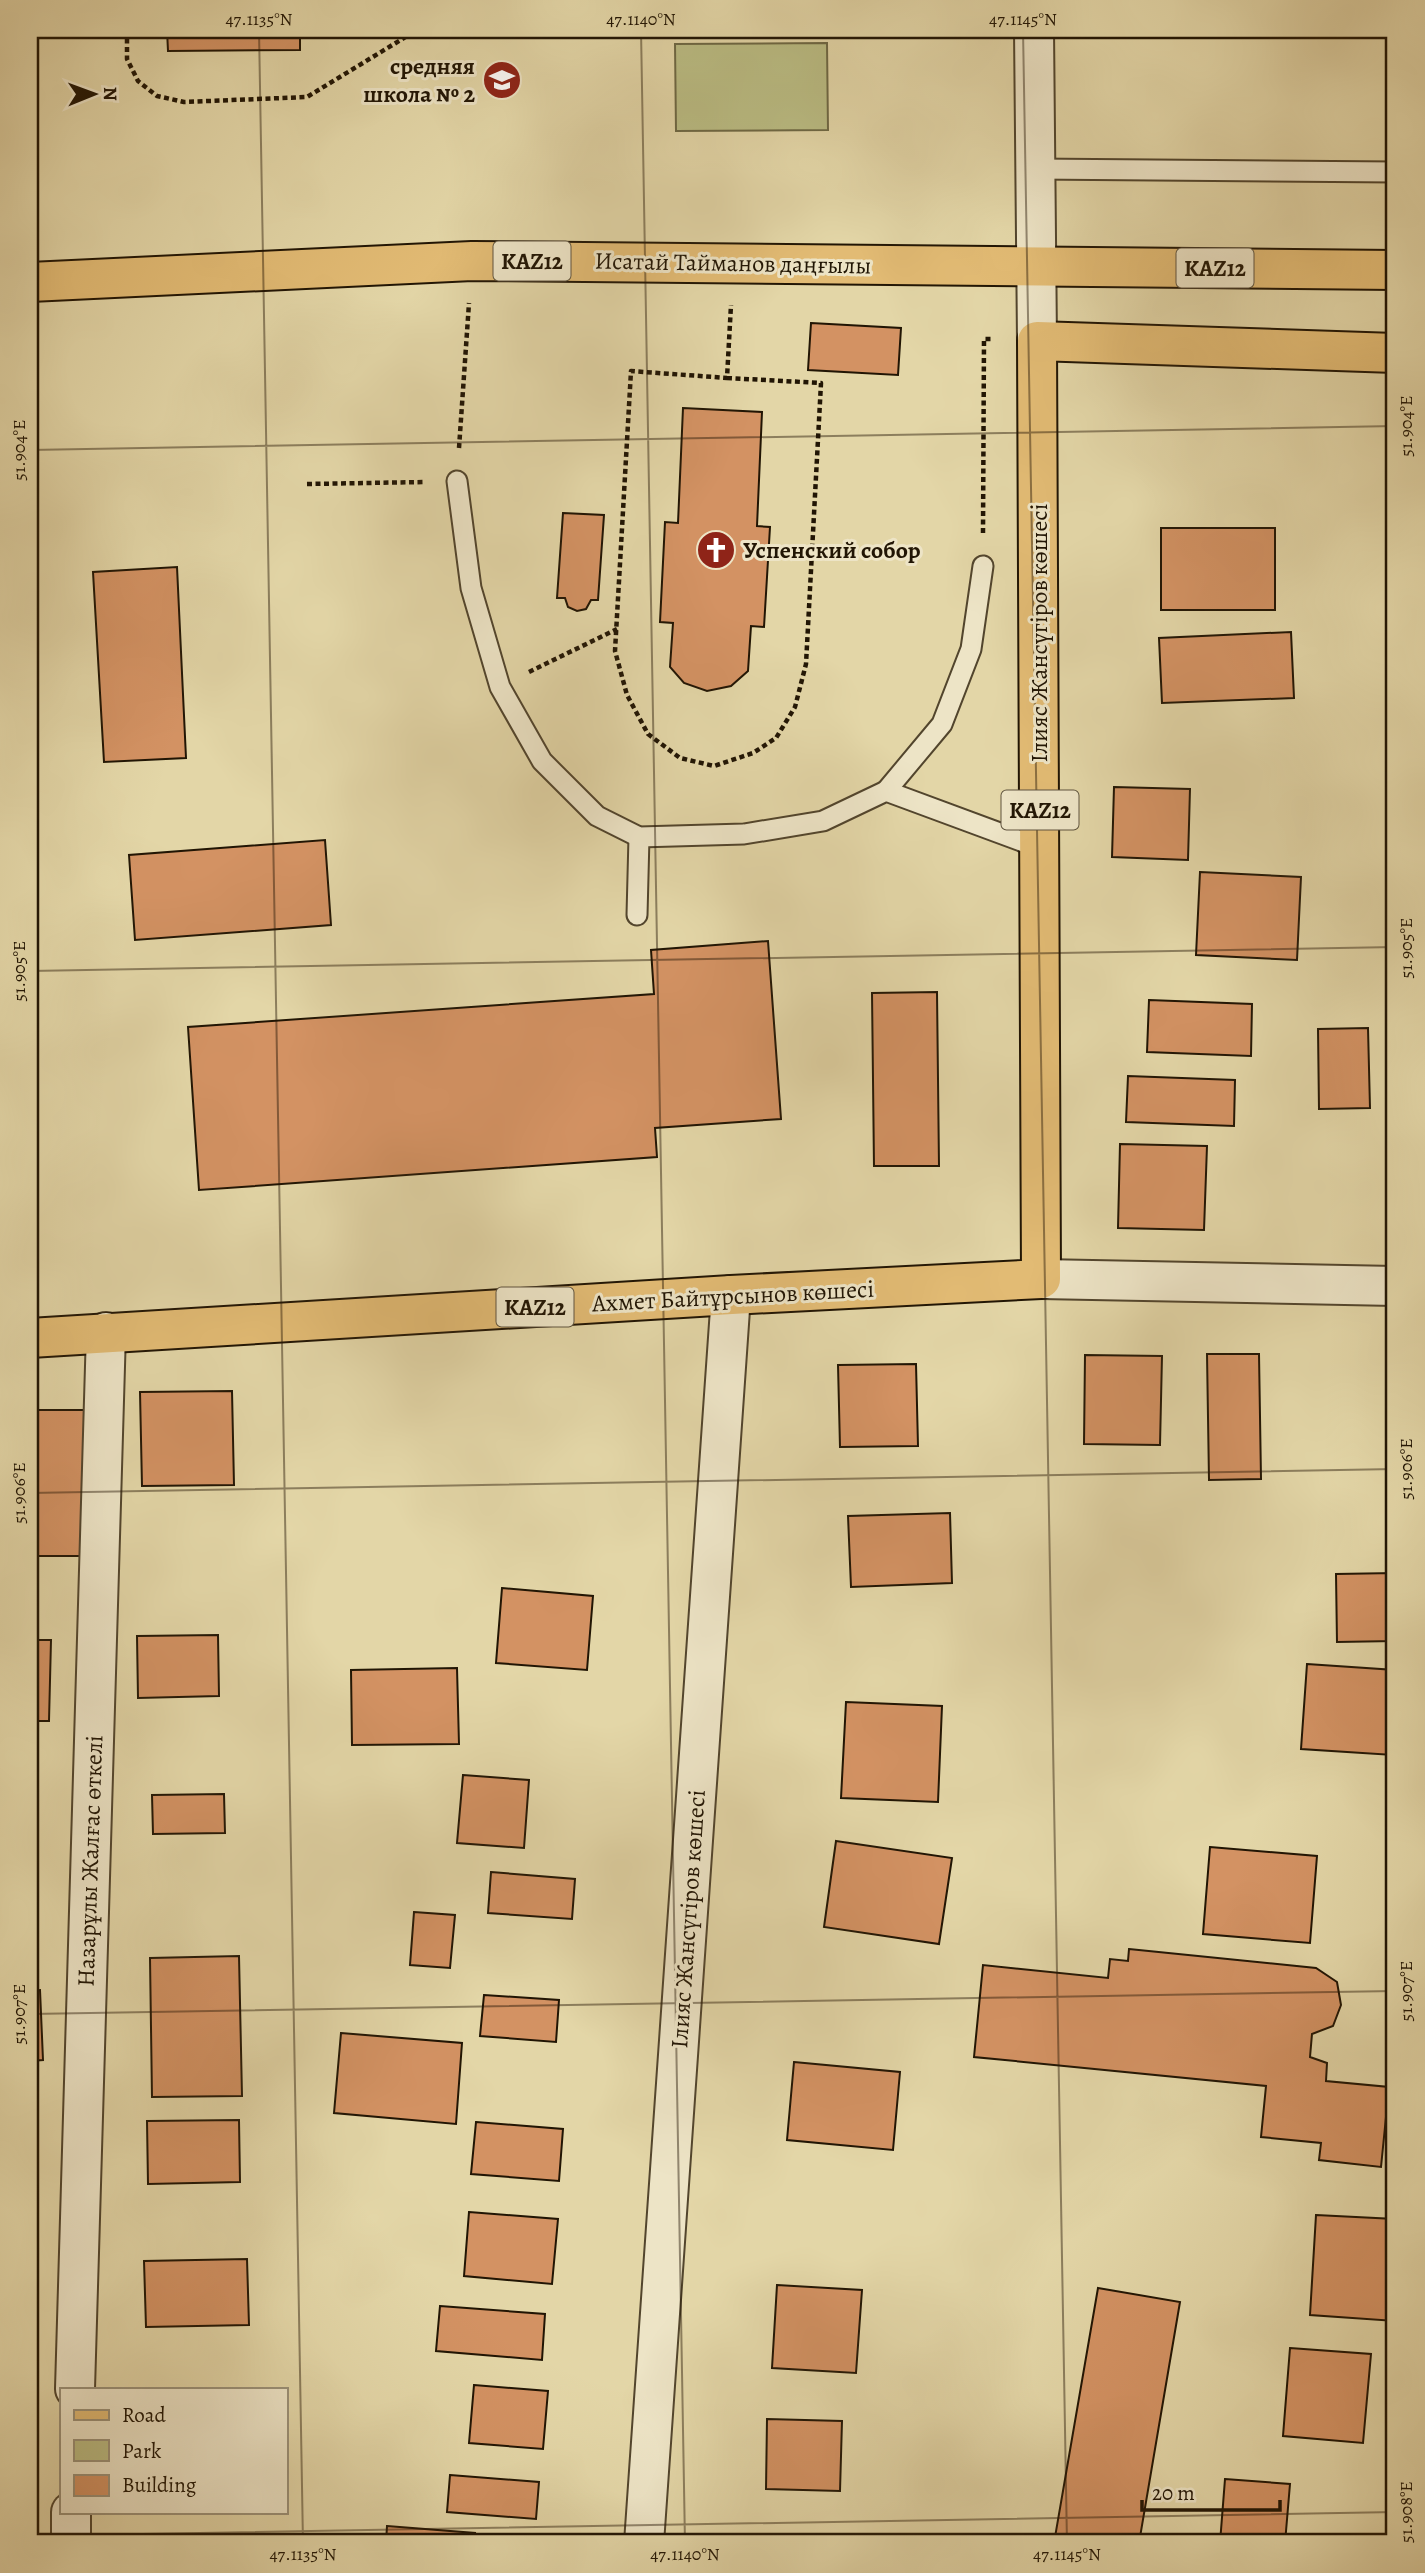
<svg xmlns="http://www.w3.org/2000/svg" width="1425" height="2573" viewBox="0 0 1425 2573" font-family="Alegreya,serif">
<rect width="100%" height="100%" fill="#e3d6a7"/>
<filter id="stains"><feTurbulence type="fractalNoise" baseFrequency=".00286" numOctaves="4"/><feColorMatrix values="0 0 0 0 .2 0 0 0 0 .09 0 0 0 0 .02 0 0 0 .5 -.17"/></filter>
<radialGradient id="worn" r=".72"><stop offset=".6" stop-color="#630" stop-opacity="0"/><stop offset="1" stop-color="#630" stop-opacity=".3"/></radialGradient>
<path fill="#babc83" stroke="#6e6844" stroke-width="2" d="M827,43L828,130L676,131L675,44Z"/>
<g fill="#d39263" stroke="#211504" stroke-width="2">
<path d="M167,30H300V50L168,51Z"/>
<path d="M811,323L901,328L898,375L808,370Z"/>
<path d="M683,408L762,412L757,526L770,527L764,627L751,626L748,671L731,686L707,691L684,683L670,667L673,623L660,622L665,522L678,523Z"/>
<path d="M563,513L604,515L598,600H591L586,609L577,611L568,607L565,598H557Z"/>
<rect x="1161" y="528" width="114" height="82"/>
<path d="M177,567L186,758L104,762L93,572Z"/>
<path d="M1291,632L1294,698L1162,703L1159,638Z"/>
<path d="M1114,787L1190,789L1188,860L1112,857Z"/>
<path d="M325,840L331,925L135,940L129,855Z"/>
<path d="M1200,872L1301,877L1297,960L1196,955Z"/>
<path d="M768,941L781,1119L655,1128L657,1157L199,1190L188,1027L654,994L651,950Z"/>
<path d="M937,992L939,1166H874L872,993Z"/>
<path d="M1149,1000L1252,1004L1251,1056L1147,1052Z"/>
<path d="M1368,1028L1370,1108L1319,1109L1318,1029Z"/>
<path d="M1128,1076L1235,1080L1234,1126L1126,1122Z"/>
<path d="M1120,1144L1207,1146L1204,1230L1118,1228Z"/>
<path d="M1393,1338H1395V1466H1387Z"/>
<path d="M1207,1354H1259L1261,1479L1209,1480Z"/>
<path d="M1085,1355L1162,1356L1160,1445L1084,1444Z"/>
<path d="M916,1364L918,1446L840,1447L838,1365Z"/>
<path d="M232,1391L234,1485L142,1486L140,1392Z"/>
<path d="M36,1410H89L88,1556H34Z"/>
<path d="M950,1513L952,1583L851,1587L848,1516Z"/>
<path d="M1395,1573V1641L1337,1642L1336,1574Z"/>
<path d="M502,1588L593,1596L587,1670L496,1663Z"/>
<path d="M218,1635L219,1696L138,1698L137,1636Z"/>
<path d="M30,1640H51L49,1721H30Z"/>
<path d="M1307,1664L1395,1670L1393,1755L1301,1749Z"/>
<path d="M457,1668L459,1744L352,1745L351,1670Z"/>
<path d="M846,1702L942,1706L938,1802L841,1798Z"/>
<path d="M463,1775L529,1780L524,1848L457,1843Z"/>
<path d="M224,1794L225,1833L153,1834L152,1795Z"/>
<path d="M836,1841L952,1858L939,1944L824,1927Z"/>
<path d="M1210,1847L1317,1856L1310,1943L1203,1934Z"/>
<path d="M491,1872L575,1879L572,1919L488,1913Z"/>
<path d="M414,1912L455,1915L450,1968L410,1965Z"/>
<path d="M1129,1949L1316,1968L1337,1982L1341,2005L1333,2026L1312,2034L1310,2057L1327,2063L1326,2081L1389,2087L1381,2167L1319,2160L1321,2143L1261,2137L1266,2086L974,2057L983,1965L1108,1978L1110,1959L1128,1961Z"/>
<path d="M239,1956L242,2096L152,2097L150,1958Z"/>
<path d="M40,1990L43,2060L30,2061V1991Z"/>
<path d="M484,1995L559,2000L556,2042L480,2036Z"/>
<path d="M341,2033L462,2043L456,2124L334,2113Z"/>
<path d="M794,2062L900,2072L893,2150L787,2140Z"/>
<path d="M239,2120L240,2182L148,2184L147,2121Z"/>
<path d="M476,2122L563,2129L559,2181L471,2174Z"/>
<path d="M469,2212L558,2219L552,2284L464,2276Z"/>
<path d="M1316,2215L1395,2219V2321L1310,2315Z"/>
<path d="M30,2249H38L33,2361H30Z"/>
<path d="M247,2259L249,2325L146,2327L144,2261Z"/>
<path d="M777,2285L862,2290L856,2373L772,2368Z"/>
<path d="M1098,2288L1180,2302L1139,2543H1054Z"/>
<path d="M440,2306L545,2314L542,2360L436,2351Z"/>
<path d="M1290,2348L1371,2354L1363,2443L1283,2436Z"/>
<path d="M474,2385L548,2391L543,2449L469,2443Z"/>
<path d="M767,2419L842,2421L840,2491L766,2489Z"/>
<path d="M450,2475L539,2482L536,2519L447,2512Z"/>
<path d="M1225,2479L1290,2484L1285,2543H1220Z"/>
<path d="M387,2526L475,2533L474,2543H386Z"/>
</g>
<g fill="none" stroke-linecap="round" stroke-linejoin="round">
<defs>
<g id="lane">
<path d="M1035,169L1395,172"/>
<path d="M457,481L471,588L500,687L542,761L597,816L639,837L744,834L823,821L886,791L1040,848"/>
<path d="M886,791L942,724L971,649L983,566"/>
<path d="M637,915L639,837"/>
</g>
<g id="street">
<path d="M1034,30L1037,341"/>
<path d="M1041,1279L1395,1286"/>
<path d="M75,2389L106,1332"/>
<path d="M71,2538V2512"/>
<path d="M644,2543L731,1295"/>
</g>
<g id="primary">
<path d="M30,282L472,261L1395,270"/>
<path d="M30,1338L731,1295L1041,1279L1037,341L1395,353"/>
</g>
</defs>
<use href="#lane" stroke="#52452d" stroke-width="23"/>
<use href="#street" stroke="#52452d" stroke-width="42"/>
<use href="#primary" stroke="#211504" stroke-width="42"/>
<g stroke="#211504" stroke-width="4.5" stroke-dasharray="5 3.5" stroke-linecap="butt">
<path d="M127,30V59L138,81L157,96L184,102L307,97L417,30"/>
<path d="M727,378L821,383L806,664L795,707L776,738L753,753L714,766L680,758L648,734L627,695L615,651L631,371L727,378L731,305"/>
<path d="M459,448L469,303"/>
<path d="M307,484L425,482"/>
<path d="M983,533L984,339H994"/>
<path d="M529,672L617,629"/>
</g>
<use href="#lane" stroke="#ede4c6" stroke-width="19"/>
<use href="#street" stroke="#ede4c6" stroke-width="38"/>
<use href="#primary" stroke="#e2bb74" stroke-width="38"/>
</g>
<path fill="none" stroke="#211504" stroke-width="2" stroke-opacity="0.45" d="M259,30L303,2543M641,30L685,2543M1023,30L1067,2543M30,450L1395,426M30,971L1395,947M30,1493L1395,1469M30,2014L1395,1991M30,2536L1395,2512"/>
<defs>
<symbol id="school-disc" viewBox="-11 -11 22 22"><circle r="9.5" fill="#8f2418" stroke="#ede4c6"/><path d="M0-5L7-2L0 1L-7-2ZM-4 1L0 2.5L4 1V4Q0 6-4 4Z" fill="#fff"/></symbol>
<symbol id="church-disc" viewBox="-11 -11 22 22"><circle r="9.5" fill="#8f2418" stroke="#ede4c6"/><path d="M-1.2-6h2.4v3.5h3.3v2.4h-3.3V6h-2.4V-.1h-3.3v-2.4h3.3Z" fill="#fff"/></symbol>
</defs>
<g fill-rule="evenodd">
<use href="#school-disc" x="480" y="58" width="44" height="44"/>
<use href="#church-disc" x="694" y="528" width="44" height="44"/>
</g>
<g text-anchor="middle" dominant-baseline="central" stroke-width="6" stroke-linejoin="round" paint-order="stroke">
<g fill="#ede4c6" stroke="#5e533e" stroke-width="2">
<rect x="493.5" y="241.5" width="77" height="39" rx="5"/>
<rect x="1176.5" y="248.5" width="77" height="39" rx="5"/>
<rect x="1001.5" y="790.5" width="77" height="39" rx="5"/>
<rect x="496.5" y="1287.5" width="77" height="39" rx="5"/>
</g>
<g font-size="23" font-weight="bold" fill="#211504">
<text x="532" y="261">KAZ12</text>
<text x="1215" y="268">KAZ12</text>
<text x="1040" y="810">KAZ12</text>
<text x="535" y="1307">KAZ12</text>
</g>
<g font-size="24" font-weight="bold" fill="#211504" stroke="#ede4c6" text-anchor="end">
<text x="475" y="66">cредняя<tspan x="475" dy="28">школа № 2</tspan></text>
<text x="743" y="550" text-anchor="start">Успенский собор</text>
</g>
<g font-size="24" fill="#211504" stroke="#ede4c6">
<text transform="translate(733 263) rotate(1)">Исатай Тайманов даңғылы</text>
<text transform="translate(1039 633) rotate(-90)">Ілияс Жансүгіров көшесі</text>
<text transform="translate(733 1296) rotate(-3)">Ахмет Байтұрсынов көшесі</text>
<text transform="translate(90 1861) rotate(-88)">Назарұлы Жалғас өткелі</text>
<text transform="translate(688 1919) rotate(-86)">Ілияс Жансүгіров көшесі</text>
</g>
</g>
<rect width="1425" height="2573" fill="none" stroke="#e3d6a7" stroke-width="77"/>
<rect x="60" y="2388" width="228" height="126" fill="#ede4c6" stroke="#9b9178" stroke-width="2"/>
<rect x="74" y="2410" width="35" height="10" fill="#e2bb74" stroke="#9b9178" stroke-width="2"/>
<text x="122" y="2422" font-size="21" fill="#211504">Road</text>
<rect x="74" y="2440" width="35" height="21" fill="#babc83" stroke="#9b9178" stroke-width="2"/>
<text x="122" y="2458" font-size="21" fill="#211504">Park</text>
<rect x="74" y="2475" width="35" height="21" fill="#d39263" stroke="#9b9178" stroke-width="2"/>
<text x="122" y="2492" font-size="21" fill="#211504">Building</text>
<g transform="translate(94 94) rotate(89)" stroke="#ede4c6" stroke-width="5" paint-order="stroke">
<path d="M0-5L12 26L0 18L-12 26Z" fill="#211504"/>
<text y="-10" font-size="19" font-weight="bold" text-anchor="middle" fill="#211504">N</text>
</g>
<path d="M1142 2500v10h138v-10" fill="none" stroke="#211504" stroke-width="3.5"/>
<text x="1152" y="2500" font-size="21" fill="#211504" stroke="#ede4c6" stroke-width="5" paint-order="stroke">20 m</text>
<rect x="38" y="38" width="1348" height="2496" fill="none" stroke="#211504" stroke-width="2.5"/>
<g font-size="18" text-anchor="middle" fill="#211504">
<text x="259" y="25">47.1135°N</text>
<text x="641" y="25">47.1140°N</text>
<text x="1023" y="25">47.1145°N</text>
<text transform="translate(1406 426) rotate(-90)" y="6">51.904°E</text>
<text transform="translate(19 450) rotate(-90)" y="6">51.904°E</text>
<text transform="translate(1406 948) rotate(-90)" y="6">51.905°E</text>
<text transform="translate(19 971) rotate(-90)" y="6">51.905°E</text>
<text transform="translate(1406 1469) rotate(-90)" y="6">51.906°E</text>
<text transform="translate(19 1493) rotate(-90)" y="6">51.906°E</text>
<text transform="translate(1406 1991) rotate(-90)" y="6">51.907°E</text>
<text transform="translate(19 2014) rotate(-90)" y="6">51.907°E</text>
<text transform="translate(1406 2512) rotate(-90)" y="6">51.908°E</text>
<text x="303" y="2560">47.1135°N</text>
<text x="685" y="2560">47.1140°N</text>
<text x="1067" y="2560">47.1145°N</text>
</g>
<rect width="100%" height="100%" filter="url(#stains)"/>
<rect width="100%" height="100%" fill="url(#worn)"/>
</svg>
